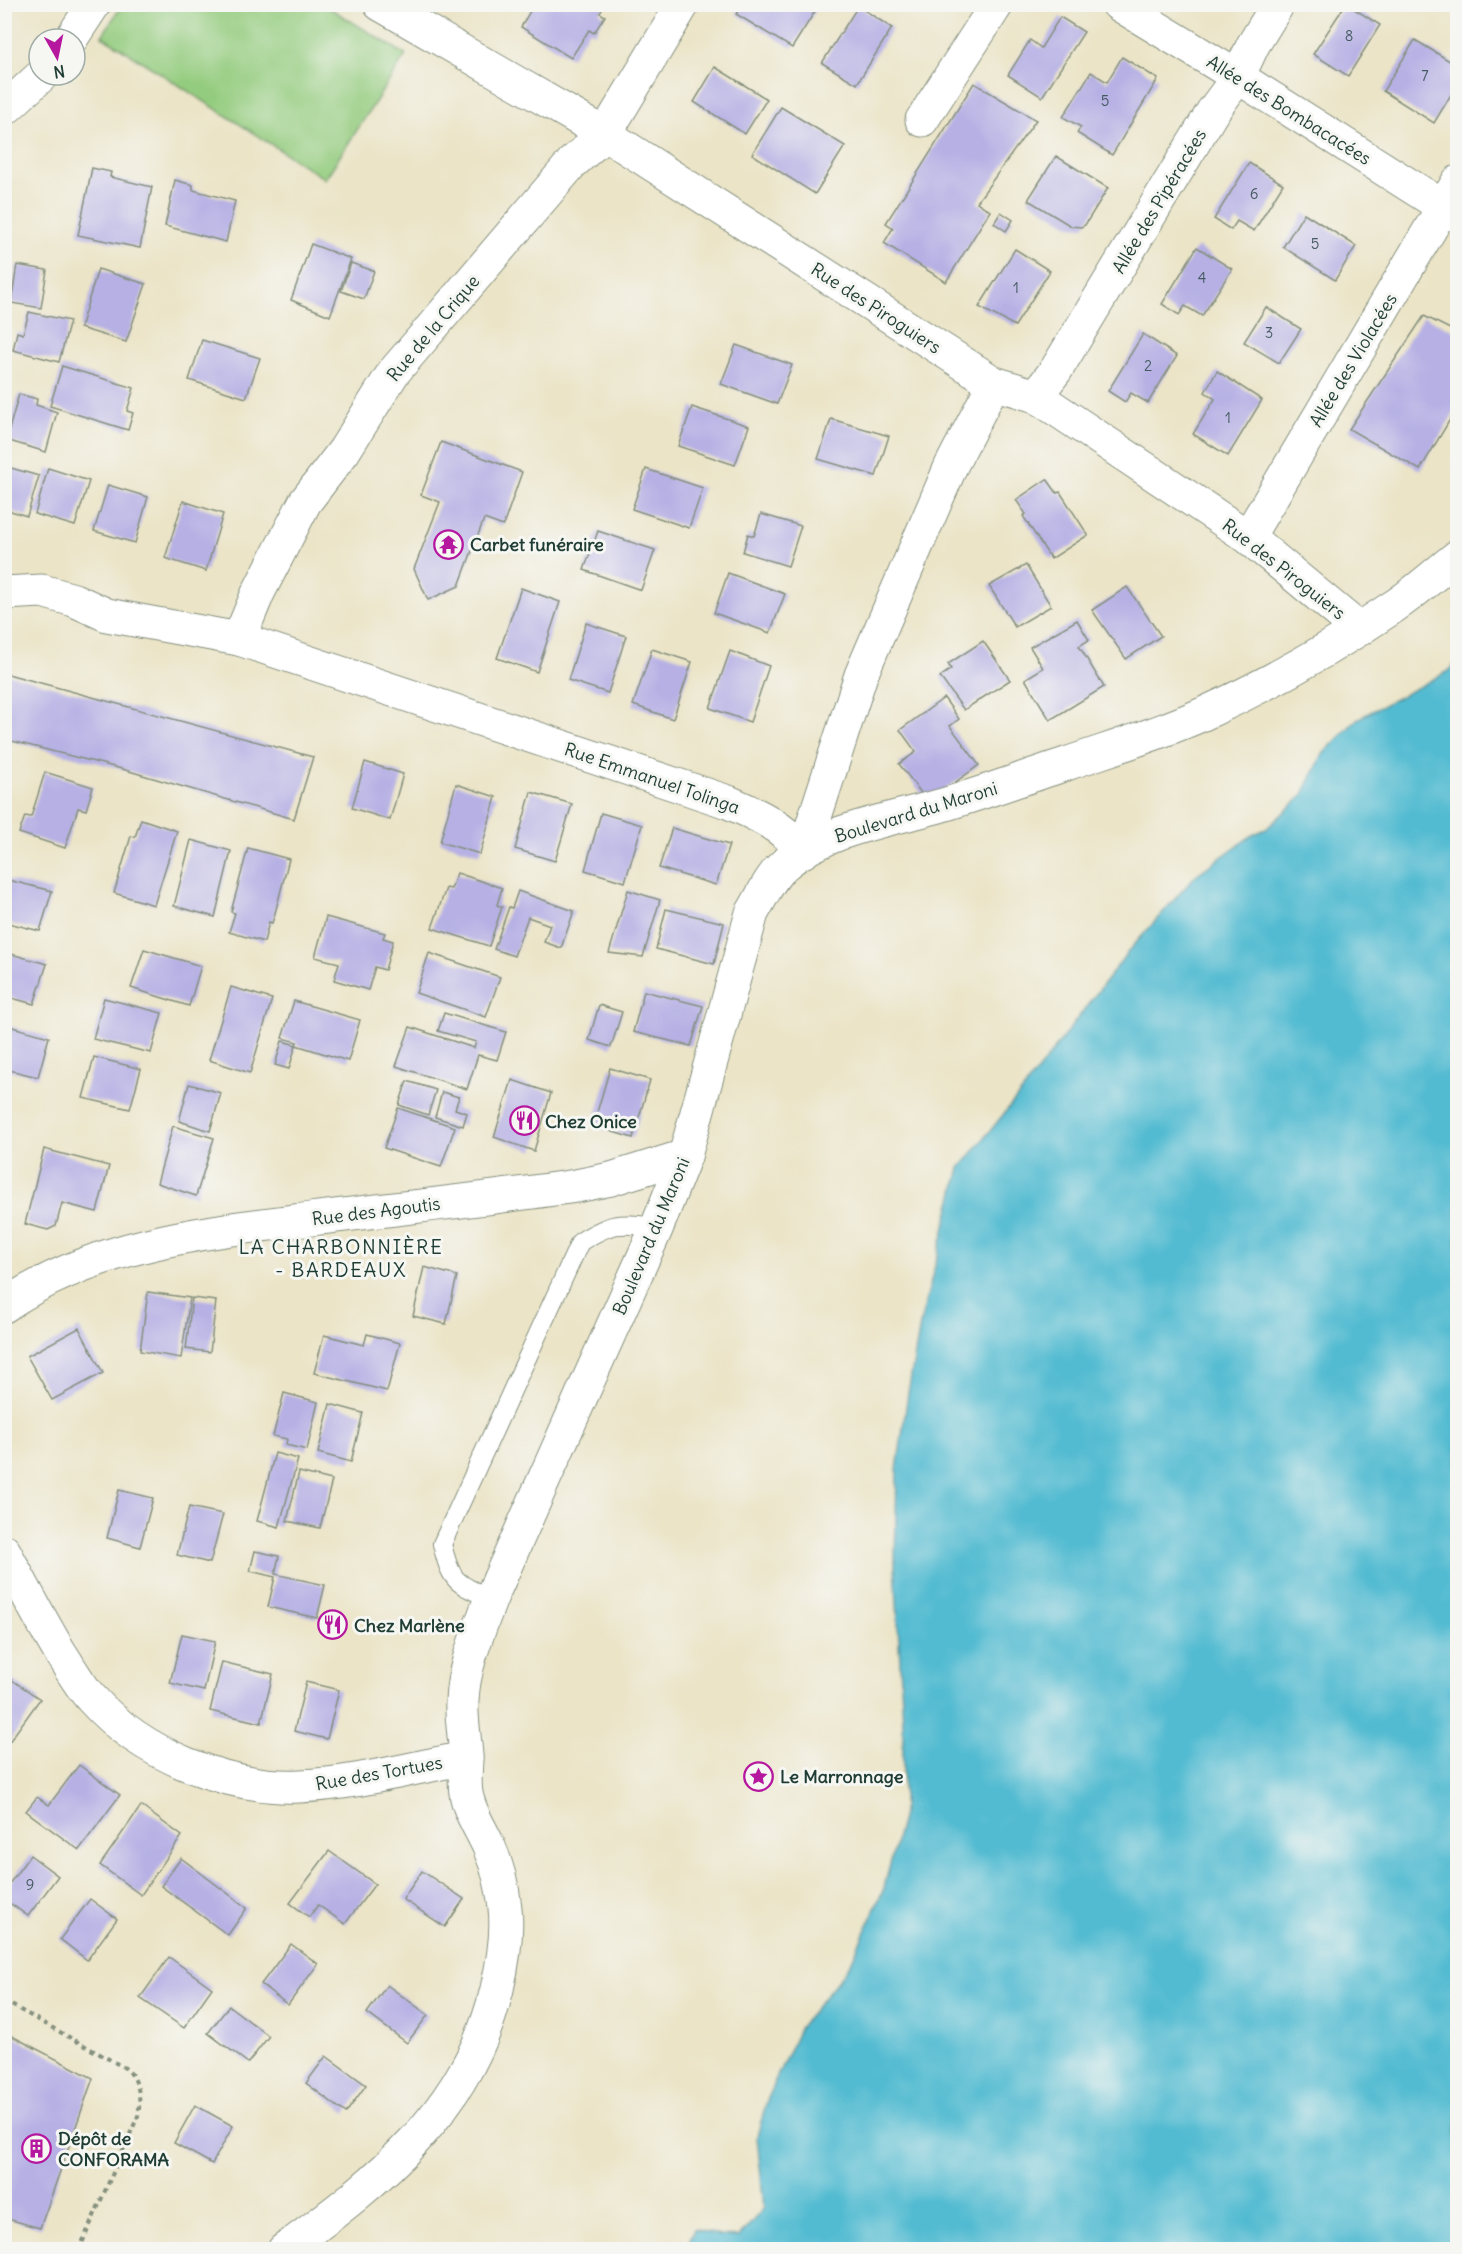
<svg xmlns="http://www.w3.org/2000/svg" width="1462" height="2254" viewBox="0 0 1462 2254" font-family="Delius,sans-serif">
<rect width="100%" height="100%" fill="#f6f6f2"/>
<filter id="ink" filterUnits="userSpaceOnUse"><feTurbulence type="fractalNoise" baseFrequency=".0167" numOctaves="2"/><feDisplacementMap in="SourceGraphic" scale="12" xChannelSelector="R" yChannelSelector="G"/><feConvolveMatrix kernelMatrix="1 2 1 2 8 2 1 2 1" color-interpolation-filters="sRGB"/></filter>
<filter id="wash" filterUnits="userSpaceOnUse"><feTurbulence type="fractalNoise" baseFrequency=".008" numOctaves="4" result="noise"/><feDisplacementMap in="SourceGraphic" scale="24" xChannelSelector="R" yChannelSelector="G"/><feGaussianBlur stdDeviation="1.35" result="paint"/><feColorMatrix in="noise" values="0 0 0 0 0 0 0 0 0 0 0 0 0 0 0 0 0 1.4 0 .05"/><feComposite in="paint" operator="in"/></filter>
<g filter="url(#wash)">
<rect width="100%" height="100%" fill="#ebe4c7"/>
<path fill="#94cc7f" stroke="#5a845a" stroke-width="1.5" d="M122,5H325L406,55L325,179L102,36Z"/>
<path fill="#53bbd1" stroke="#397c82" stroke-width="1.5" d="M1457,661V2249H686L694,2229L720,2236L739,2237L764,2208L757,2136L769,2094L800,2027L850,1965L884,1888L903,1814V1723L895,1564L897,1470L908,1393L921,1320L960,1168L1024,1089L1127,953L1196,875L1254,834L1266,829L1302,796L1323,754L1357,719L1449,671Z"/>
<g id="blocks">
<g fill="#b6b0e4">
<path d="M534,4H605L600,13L605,16L594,33L589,30L571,58L521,27Z"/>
<path d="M742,5H819L792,48L736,14Z"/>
<path d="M1345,5H1348L1380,25L1348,76L1313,54Z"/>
<path d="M858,6L892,28L857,84L822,63Z"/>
<path d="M1060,17L1084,32L1042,97L1008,75L1030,40L1041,48Z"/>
<path d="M1415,40L1458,66V83L1434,123L1383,91Z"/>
<path d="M1122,57L1158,79L1112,155L1077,133L1081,127L1063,117L1091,72L1107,82Z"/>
<path d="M715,67L767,99L745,134L694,102Z"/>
<path d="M974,83L1036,120L977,202L990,211L946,282L884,243L893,228L886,223Z"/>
<path d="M781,107L845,146L815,194L752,154Z"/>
<path d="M1056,156L1108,188L1085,225L1081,227L1071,226L1028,200Z"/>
<path d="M1249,163L1283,184L1254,231L1237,221L1231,230L1214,219Z"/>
<path d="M92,168L111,172L110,177L152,187L140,248L78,235Z"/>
<path d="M175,180L193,185V190L235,201L226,242L165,226Z"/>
<path d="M1001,212L1013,220L1006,231L994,223Z"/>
<path d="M1304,213L1356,246L1335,280L1283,247Z"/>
<path d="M311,244L351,259L330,316L291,300Z"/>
<path d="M1197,247L1232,269L1202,316L1185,306L1179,315L1162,304Z"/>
<path d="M1015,249L1050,271L1015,326L979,307Z"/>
<path d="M351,263L374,271L364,299L341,291Z"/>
<path d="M17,265L47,270L41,308L11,303Z"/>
<path d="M98,269L146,284L126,342L80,328Z"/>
<path d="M1266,307L1301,329L1279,363L1244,342Z"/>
<path d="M29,312L70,321L59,362L13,350L17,332L23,334Z"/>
<path d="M1424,316L1458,333V406L1420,470L1349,429Z"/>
<path d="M1143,334L1177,356L1148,403L1131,393L1125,402L1108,391Z"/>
<path d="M202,340L260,358L246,398L189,380Z"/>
<path d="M736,345L792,365L777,404L721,384Z"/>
<path d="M62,366L134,388L127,411L133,413L128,430L50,406Z"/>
<path d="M1217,371L1262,400L1228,456L1193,434L1215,399L1205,392Z"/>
<path d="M19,394L37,399L36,405L57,412L46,452L6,440Z"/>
<path d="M692,407L749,426L735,465L678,446Z"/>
<path d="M831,419L889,436L876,476L818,459Z"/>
<path d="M441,442L522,472L503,526L484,519L459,586L428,600L414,569L440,502L421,495Z"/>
<path d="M4,466L39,476L27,516L4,509Z"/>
<path d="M48,468L89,481L75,526L35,514Z"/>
<path d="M646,469L703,488L689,528L632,509Z"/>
<path d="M1047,479L1057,493L1060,492L1088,535L1051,559L1023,516L1026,514L1016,500Z"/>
<path d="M108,485L148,497L135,543L94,531Z"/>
<path d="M183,501L223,514L206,571L165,558Z"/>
<path d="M761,514L801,526L788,566L743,552L748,534L754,536Z"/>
<path d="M598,531L655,550L641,590L584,570Z"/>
<path d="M1026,565L1051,606L1015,627L989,586Z"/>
<path d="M728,573L785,594L770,633L714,613Z"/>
<path d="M1127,587L1161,636L1126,659L1092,610Z"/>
<path d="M521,588L560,602L537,672L497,658Z"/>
<path d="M1077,620L1089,640L1079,646L1104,687L1050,720L1025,679L1043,668L1030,647Z"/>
<path d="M586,623L626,636L608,693L568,680Z"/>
<path d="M983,641L1010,680L964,710L940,677L951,669L948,664Z"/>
<path d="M652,649L692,662L673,719L633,705Z"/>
<path d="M730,651L769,666L750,722L710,708Z"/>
<path d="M4,673L313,757L294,819L122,769L4,739Z"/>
<path d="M944,698L959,719L950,726L979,765L928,802L899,764L916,752L900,730Z"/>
<path d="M365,762L403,774L390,820L352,808Z"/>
<path d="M45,772L93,787L86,810L78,808L65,848L19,833L25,816L31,817Z"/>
<path d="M456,784L496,797L480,854L440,842Z"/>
<path d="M531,792L572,804L555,861L515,849Z"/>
<path d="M601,813L642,825L625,882L585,870Z"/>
<path d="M141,819L177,831L154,905L114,893L131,836L135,837Z"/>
<path d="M672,828L729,845L716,885L659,868Z"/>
<path d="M191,840L231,851L215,917L174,906Z"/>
<path d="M248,848L289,859L274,917L272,923L269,922L264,942L229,932L235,913L231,912Z"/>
<path d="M457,873L502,888L497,905L502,907L489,946L432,928L446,888L451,889Z"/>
<path d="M4,879L52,891L40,931L4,922Z"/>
<path d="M628,890L660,900L643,957L609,953Z"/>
<path d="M518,891L574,911L561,948L544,942L550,925L528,917L514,956L494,949L509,907L512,908Z"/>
<path d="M666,909L724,923L714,964L656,949Z"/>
<path d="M326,917L385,933L383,938L393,941L385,970L375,967L368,990L334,980L339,963L315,957Z"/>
<path d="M144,949L201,966L189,1006L131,988Z"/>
<path d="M4,952L47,964L34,1004L4,996Z"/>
<path d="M429,953L500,977L486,1017L416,993Z"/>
<path d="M231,987L272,999L250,1073L209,1060Z"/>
<path d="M644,991L703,1006L691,1046L633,1032Z"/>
<path d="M104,998L162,1013L151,1053L93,1039Z"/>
<path d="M294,1001L360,1020L348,1061L296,1045L289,1069L275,1065L282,1041L296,1045L297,1042L282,1038Z"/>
<path d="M599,1005L622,1012L611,1047L589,1040Z"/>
<path d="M444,1013L506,1032L497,1060L478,1055L467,1089L396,1066L410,1027L474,1048L476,1042L438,1031Z"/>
<path d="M5,1025L49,1037L38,1077L5,1069Z"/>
<path d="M94,1057L141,1069L130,1109L83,1098Z"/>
<path d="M610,1068L650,1080L633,1138L593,1126Z"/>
<path d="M512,1080L551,1093L534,1151L494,1137Z"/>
<path d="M407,1081L436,1090L428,1115L399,1105Z"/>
<path d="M189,1084L221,1093L210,1131L179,1121Z"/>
<path d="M442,1092L459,1097L455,1109L467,1113L463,1126L435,1117Z"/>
<path d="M398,1108L455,1127L441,1167L384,1148Z"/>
<path d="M173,1126L214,1138L196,1196L157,1183Z"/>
<path d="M44,1149L109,1166L97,1212L62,1203L56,1226L48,1230L25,1224Z"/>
<path d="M424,1267L457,1276L446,1324L413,1316Z"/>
<path d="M148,1292L190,1298L181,1358L140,1351Z"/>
<path d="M192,1298L216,1301L210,1352L186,1349Z"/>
<path d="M79,1328L103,1373L52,1400L27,1356Z"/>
<path d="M367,1334L400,1343L387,1391L314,1373L324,1335L364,1345Z"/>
<path d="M284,1393L318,1402L307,1450L286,1445L287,1439L273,1436Z"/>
<path d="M330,1404L363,1413L351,1462L318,1453Z"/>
<path d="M275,1453L298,1459L279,1527L257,1521Z"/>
<path d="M299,1472L332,1480L320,1528L287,1521Z"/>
<path d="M119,1490L153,1498L140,1547L107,1538Z"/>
<path d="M189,1507L223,1514L210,1563L177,1555Z"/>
<path d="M255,1551L279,1556L275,1574L325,1585L317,1618L268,1607L275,1577L250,1571Z"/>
<path d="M182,1634L215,1641L204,1691L170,1683Z"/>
<path d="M222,1662L273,1674L261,1723L210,1711Z"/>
<path d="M12,1680L40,1699L4,1749V1690Z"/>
<path d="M306,1682L339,1690L327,1739L294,1731Z"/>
<path d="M79,1765L120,1795L79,1850L26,1811L37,1797L49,1805Z"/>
<path d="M141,1806L182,1836L141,1895L100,1865Z"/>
<path d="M329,1851L375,1884L345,1924L318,1905L309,1917L290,1903Z"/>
<path d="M30,1855L58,1876L28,1916L4,1899V1891Z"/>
<path d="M181,1858L247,1908L228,1935L161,1886Z"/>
<path d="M422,1871L464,1899L445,1927L403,1899Z"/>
<path d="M90,1899L117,1919L87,1960L60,1939Z"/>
<path d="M291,1944L318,1964L288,2005L261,1984Z"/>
<path d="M169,1957L212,1988L184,2028L140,1998Z"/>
<path d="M387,1985L428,2015L407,2043L367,2013Z"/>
<path d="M229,2006L269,2036L248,2063L208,2033Z"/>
<path d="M4,2032L93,2078L40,2228L4,2218Z"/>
<path d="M326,2056L366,2085L346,2113L306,2083Z"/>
<path d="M195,2105L233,2126L212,2164L174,2143Z"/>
</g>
</g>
</g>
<g filter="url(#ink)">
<use href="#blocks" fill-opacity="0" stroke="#85907e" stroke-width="1.5"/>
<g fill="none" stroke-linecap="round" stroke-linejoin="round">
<defs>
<path id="lane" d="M491,1598C456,1584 451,1582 442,1544L580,1242C614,1221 619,1223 657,1227"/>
<g id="street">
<path d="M380,4L605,134L994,383L1036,396L1248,537L1359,629"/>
<path d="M1118,4L1238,77L1458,216"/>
<path d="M71,39L94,4"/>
<path d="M4,110L42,75"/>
<path d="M922,120L997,4"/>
<path d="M1036,396L1056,370L1213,111L1238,77L1253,45L1278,4"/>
<path d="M1248,537L1458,182"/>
<path d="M4,593L42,591L74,600L107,615L239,639L728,802C759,815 781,826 804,851L861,675L951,466L994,383"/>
<path d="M239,639L258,593L305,502L344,451L393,373L572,163L605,134L683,4"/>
<path d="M4,1306C95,1243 205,1232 311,1219C399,1208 488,1199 576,1186L611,1179L685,1156"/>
<path d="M4,1551C23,1586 41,1621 61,1654C71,1669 80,1686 92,1699C141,1754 227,1789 300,1786C356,1784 411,1768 466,1758"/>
<path d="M284,2250C380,2180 469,2110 497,1989C503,1963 508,1935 505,1908C503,1889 497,1865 489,1847C481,1829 469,1812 466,1793C464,1781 466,1768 466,1756C465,1738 461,1720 462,1702C463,1666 479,1631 491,1598L657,1227L685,1156L752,913C762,897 770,876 785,864C829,827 892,820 946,804C986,792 1026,777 1066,764C1112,748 1159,734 1203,714C1269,684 1334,647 1393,607C1416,592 1436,573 1458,556"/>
</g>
</defs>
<use href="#lane" stroke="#85907e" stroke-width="20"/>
<use href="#street" stroke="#85907e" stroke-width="35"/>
<path stroke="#85907e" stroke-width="4" stroke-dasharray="4.5 4.5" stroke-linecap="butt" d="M4,2001L125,2068C140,2079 141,2099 138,2116L79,2250"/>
<use href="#lane" stroke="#fff" stroke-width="18"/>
<use href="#street" stroke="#fff" stroke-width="33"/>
</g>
</g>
<defs>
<symbol id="temple-ring" viewBox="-11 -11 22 22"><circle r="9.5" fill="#f6f6f2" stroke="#b5179e" stroke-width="1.5"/><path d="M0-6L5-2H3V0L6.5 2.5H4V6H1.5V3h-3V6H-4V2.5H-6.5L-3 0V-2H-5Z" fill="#b5179e"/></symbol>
<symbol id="restaurant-ring" viewBox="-11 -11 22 22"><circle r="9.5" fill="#f6f6f2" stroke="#b5179e" stroke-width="1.5"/><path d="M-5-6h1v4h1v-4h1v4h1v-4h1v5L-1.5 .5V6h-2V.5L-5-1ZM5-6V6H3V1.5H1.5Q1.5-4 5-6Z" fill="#b5179e"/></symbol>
<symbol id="sight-ring" viewBox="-11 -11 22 22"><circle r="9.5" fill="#f6f6f2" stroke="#b5179e" stroke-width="1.5"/><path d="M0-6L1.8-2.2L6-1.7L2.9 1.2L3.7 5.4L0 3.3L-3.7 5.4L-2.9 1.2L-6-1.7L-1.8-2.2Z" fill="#b5179e"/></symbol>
<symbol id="building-ring" viewBox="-11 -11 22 22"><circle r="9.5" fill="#f6f6f2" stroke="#b5179e" stroke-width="1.5"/><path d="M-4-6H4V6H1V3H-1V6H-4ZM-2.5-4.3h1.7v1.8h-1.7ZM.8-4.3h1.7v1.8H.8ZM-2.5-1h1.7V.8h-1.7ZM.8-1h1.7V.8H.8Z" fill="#b5179e"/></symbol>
</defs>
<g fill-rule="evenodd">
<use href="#temple-ring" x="432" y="528" width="33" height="33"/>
<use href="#restaurant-ring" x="508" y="1104" width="33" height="33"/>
<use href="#restaurant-ring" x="316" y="1608" width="33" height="33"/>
<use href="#sight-ring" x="742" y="1760" width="33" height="33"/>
<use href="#building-ring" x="20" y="2132" width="33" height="33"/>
</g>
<g text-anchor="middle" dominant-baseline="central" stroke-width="6" stroke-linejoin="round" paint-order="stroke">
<g font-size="15" fill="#455a60">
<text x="1349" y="35">8</text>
<text x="1425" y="75">7</text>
<text x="1105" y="100">5</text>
<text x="1254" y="193">6</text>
<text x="1315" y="243">5</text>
<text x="1202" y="277">4</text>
<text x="1016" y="287">1</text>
<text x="1269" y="332">3</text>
<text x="1148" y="365">2</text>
<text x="1228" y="417">1</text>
<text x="30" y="1884">9</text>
</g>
<g font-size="18" fill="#1f3d34" stroke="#f6f6f2">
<text transform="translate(1289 110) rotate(32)">Allée des Bombacacées</text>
<text transform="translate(1159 201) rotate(-59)">Allée des Pipéracées</text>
<text transform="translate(876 308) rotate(33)">Rue des Piroguiers</text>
<text transform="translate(433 328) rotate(-50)">Rue de la Crique</text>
<text transform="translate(1353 360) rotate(-59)">Allée des Violacées</text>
<text transform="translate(1284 569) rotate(38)">Rue des Piroguiers</text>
<text transform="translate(652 778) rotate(19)">Rue Emmanuel Tolinga</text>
<text transform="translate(916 812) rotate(-17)">Boulevard du Maroni</text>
<text transform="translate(376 1211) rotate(-7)">Rue des Agoutis</text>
<text transform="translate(651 1236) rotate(-67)">Boulevard du Maroni</text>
<text transform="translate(379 1773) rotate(-10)">Rue des Tortues</text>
</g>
<g font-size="18" font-weight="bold" fill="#1f3d34" stroke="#f6f6f2" text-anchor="start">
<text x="470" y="544">Carbet funéraire</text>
<text x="545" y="1121">Chez Onice</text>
<text x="354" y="1625">Chez Marlène</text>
<text x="780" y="1776">Le Marronnage</text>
<text x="58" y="2138">Dépôt de<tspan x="58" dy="21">CONFORAMA</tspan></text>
</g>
<g font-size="20" letter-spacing="1.5" fill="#1f3d34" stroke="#f6f6f2">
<text x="341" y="1246">LA CHARBONNIÈRE<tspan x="341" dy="23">- BARDEAUX</tspan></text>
</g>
</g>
<rect width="1462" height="2254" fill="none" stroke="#f6f6f2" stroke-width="24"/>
<g transform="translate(57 57) rotate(171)"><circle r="28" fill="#f6f6f2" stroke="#a0aca6" stroke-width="1.5"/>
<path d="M0-4.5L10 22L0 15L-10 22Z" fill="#b5179e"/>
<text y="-9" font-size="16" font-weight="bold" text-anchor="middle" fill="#1f3d34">N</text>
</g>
</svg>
